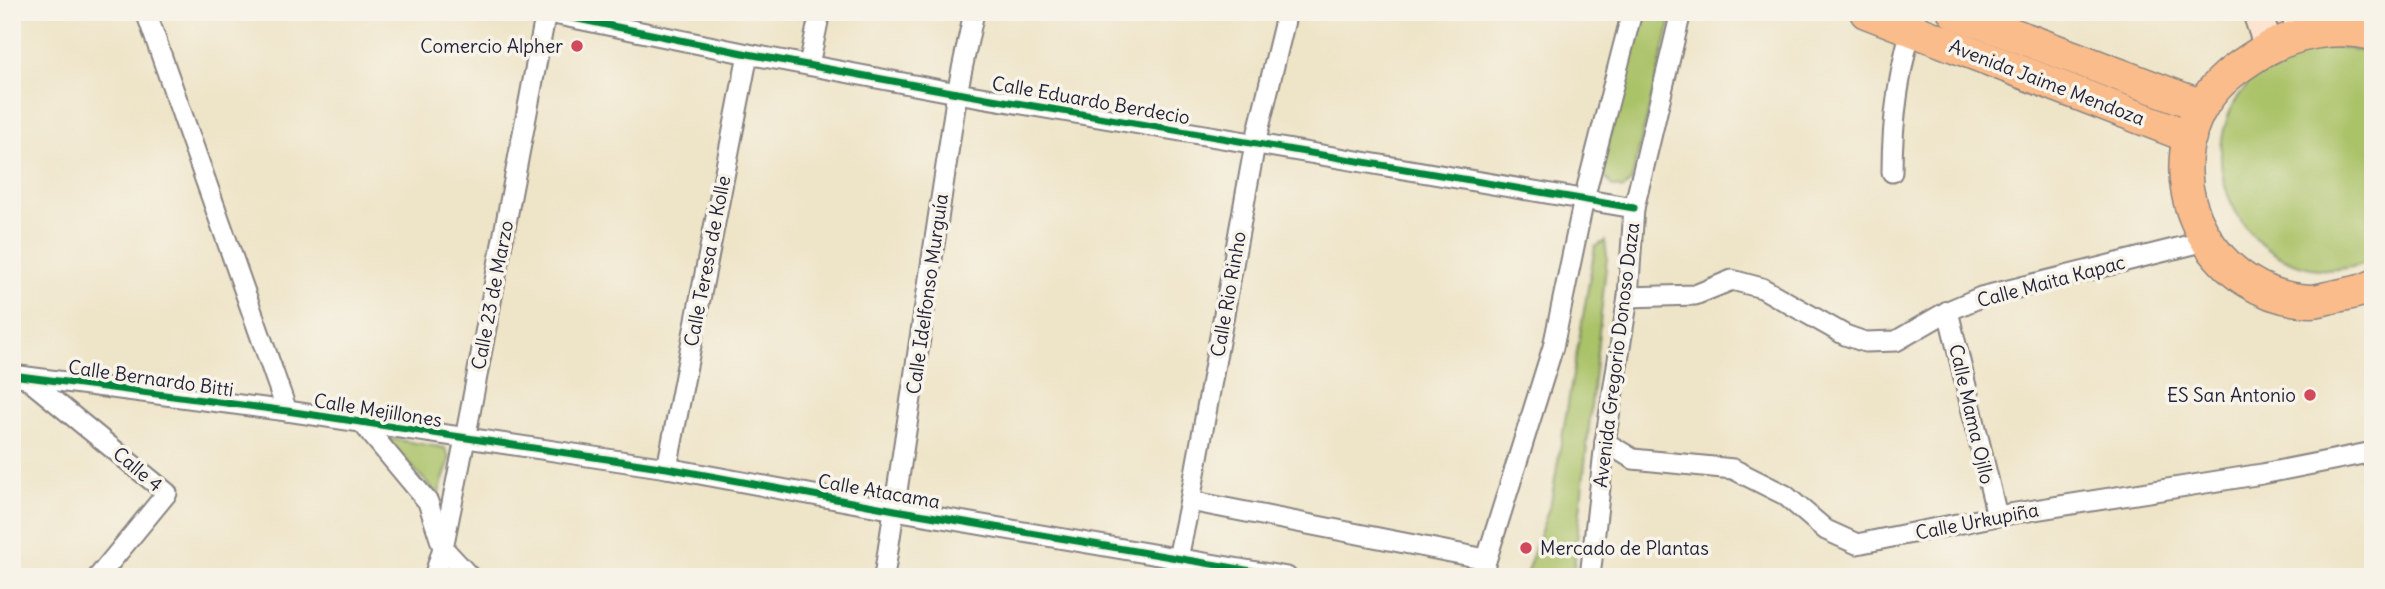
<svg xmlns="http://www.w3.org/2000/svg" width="2385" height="589" viewBox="0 0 2385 589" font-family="Delius,sans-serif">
<rect width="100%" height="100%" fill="#f7f3e8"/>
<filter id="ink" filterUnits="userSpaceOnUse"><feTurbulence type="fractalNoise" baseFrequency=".0143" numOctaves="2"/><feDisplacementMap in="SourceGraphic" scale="14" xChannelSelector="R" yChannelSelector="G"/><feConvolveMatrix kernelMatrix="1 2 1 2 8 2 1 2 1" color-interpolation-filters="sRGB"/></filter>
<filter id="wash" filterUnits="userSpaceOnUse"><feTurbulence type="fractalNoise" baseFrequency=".00686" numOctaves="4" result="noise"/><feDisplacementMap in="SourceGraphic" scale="28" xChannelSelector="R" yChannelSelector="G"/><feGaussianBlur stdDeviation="1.57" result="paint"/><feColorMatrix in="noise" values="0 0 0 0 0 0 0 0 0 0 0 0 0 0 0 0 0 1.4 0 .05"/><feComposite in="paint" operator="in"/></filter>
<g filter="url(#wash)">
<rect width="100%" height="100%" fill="#eee4c7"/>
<g fill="#aac267" stroke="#667251" stroke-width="2">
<path d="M1642,12H1673L1631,182L1623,189L1612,186L1601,170Z"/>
<path d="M2317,47L2347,48L2373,54V260C2256,310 2164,150 2263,70C2279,58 2298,53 2317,47Z"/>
<path d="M1605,241L1607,257L1573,577H1525L1551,502L1595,247Z"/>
<path d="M386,438L445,448L450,459L438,495Z"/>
</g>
</g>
<g filter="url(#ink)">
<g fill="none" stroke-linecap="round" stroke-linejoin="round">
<defs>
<g id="minor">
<path d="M146,12L287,411"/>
<path d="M544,12L748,54L957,93L1634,208"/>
<path d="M809,65L820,12"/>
<path d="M1892,172C1892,117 1900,64 1916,12"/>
<path d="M1628,297L1695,295L1732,280L1762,288L1845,335L1865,342L1896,341L1948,311L1981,297L2206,241"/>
<path d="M1948,311L1997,516"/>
<path d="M12,375L287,411L667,468L895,510L1287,577"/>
<path d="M25,377L167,493L98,577"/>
<path d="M363,424L428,502L443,548L470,577"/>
<path d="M1605,442L1633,459L1733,469L1785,495L1826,530L1857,544L1997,516L2262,474L2373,452"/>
<path d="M667,468L748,54"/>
<path d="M1190,501L1486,559"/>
<path d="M434,577L443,548L465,439L546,12"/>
<path d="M884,577L957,93L974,12"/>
<path d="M1174,577L1190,501L1255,144L1287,12"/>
<path d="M1481,577L1553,347L1584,199L1632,12"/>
<path d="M1590,577L1605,442L1628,297L1634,208L1681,12"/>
</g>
<g id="secondary">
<path d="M2257,12L2269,48"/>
<path d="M2295,12L2303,36"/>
</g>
<g id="primary">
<path d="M1866,12L2190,137"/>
<path d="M1954,12L2202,106"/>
<path d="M2373,34C2335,25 2293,33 2260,53C2236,68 2217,81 2202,106C2154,189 2216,298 2311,301C2319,301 2329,297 2337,296C2350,293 2362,292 2373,286"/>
</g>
</defs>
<use href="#minor" stroke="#888381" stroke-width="23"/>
<use href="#secondary" stroke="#888381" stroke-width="32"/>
<use href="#primary" stroke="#888381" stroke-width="35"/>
<use href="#minor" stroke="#fff" stroke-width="19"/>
<use href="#secondary" stroke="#fde4d1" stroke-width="28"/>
<use href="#primary" stroke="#fabc8b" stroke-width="32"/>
<defs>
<g id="cycleway">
<path d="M544,12L748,54L957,93L1634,208"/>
<path d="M12,375L287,411L667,468L895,510L1287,577"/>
</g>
</defs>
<use href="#cycleway" stroke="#f7f3e8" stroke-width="11"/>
<use href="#cycleway" stroke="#00873e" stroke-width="7"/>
</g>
</g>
<g fill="#d1495b" stroke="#f7f3e8" stroke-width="2.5">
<circle cx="577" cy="46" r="7"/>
<circle cx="2310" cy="395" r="7"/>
<circle cx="1526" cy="548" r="7"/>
</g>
<g text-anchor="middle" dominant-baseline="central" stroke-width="7" stroke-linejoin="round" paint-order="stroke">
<g font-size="19" fill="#22223b" stroke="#f7f3e8" text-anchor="end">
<text x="563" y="46">Comercio Alpher</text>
<text x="2296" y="395">ES San Antonio</text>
<text x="1540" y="548" text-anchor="start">Mercado de Plantas</text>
</g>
<g font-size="19" fill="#22223b" stroke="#f7f3e8">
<text transform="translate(2047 82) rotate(21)">Avenida Jaime Mendoza</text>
<text transform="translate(1091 100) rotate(10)">Calle Eduardo Berdecio</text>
<text transform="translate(707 261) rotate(-79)">Calle Teresa de Kolle</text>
<text transform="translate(2051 281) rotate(-15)">Calle Maita Kapac</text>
<text transform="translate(927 294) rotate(-82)">Calle Idelfonso Murguía</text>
<text transform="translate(1228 294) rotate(-80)">Calle Rio Rinho</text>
<text transform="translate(492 295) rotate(-79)">Calle 23 de Marzo</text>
<text transform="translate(1616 355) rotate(-83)">Avenida Gregorio Donoso Daza</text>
<text transform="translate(151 378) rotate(8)">Calle Bernardo Bitti</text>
<text transform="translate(378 410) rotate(9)">Calle Mejillones</text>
<text transform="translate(1972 414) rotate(77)">Calle Mama Ojllo</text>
<text transform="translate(138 469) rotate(40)">Calle 4</text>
<text transform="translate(879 491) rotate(10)">Calle Atacama</text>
<text transform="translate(1977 521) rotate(-11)">Calle Urkupiña</text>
</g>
</g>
<rect width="2385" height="589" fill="none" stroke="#f7f3e8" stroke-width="42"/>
</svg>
